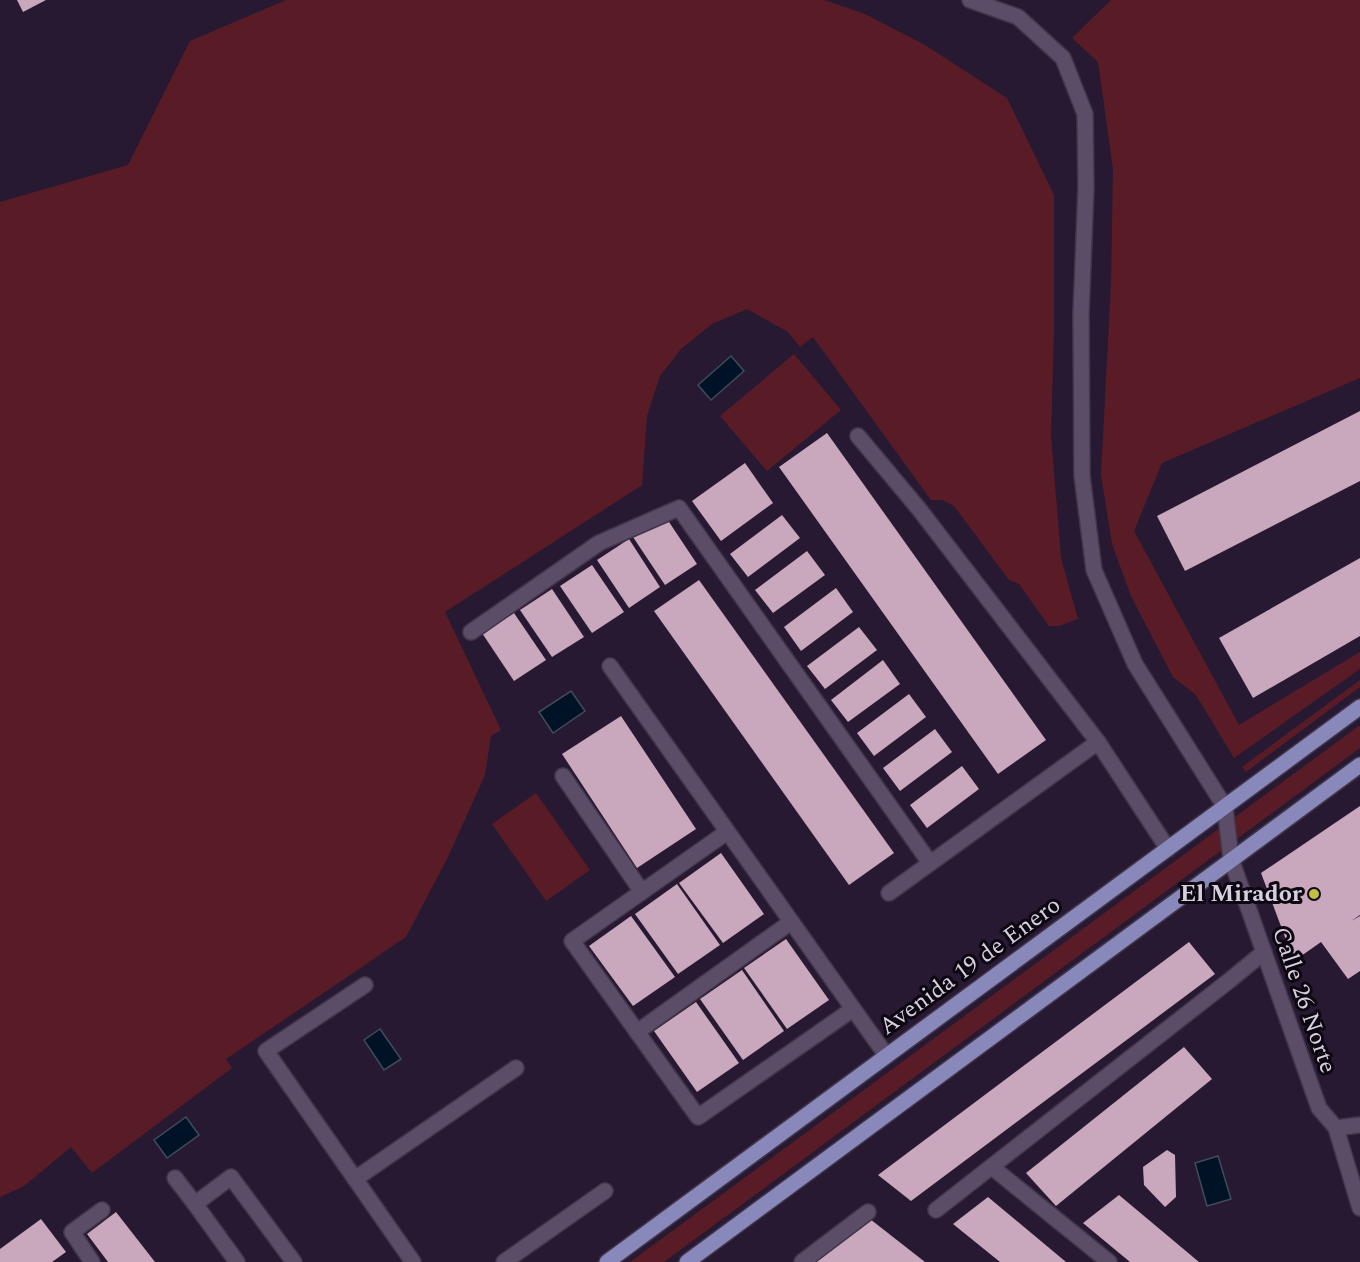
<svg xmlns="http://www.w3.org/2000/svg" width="1360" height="1262" viewBox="0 0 1360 1262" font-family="Spectral,serif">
<rect width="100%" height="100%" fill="#271932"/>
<g fill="#591c27">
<path d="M286,0H824L865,14L925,45L1007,98L1054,195V333L1051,435L1061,558L1078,619L1059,626H1049L1019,584L1009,580L954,506L942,500H931L813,337L800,347L788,332L747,309L712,324L681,349L660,376L647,416L642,485L445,612L501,730L491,736L485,775L448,857L406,937L226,1059L232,1068L92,1173L71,1147L24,1186L0,1197V202L128,165L190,41Z"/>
<path d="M1111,0H1360V378L1162,463L1134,531L1239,725L1360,652V669L1234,758L1196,695L1173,677L1131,596L1112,544L1101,475L1111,283L1113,169L1098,62L1072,38Z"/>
<path d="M794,354L841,410L767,471L720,416Z"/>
<path d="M1360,680V687L1246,772L1242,767Z"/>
<path d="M1360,725V748L664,1262H630Z"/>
<path d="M536,793L590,870L546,901L492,824Z"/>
</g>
<g fill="#001225" stroke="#404b5d" stroke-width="1.5">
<path d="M731,356L744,371L711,400L698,385Z"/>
<path d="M571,691L585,711L553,733L539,712Z"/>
<path d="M380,1029L401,1059L384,1070L364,1040Z"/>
<path d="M186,1117L199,1135L167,1158L154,1140Z"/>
<path d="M1218,1156L1231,1199L1207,1206L1195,1163Z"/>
</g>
<g fill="#c9a7bc">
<path d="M17,0H46L23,12Z"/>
<path d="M1360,411V481L1185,571L1157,516Z"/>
<path d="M827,433L1046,740L998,774L779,467Z"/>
<path d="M745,463L773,503L721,541L692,501Z"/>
<path d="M782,515L800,538L748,577L730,554Z"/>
<path d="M665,516L697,564L665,585L633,537Z"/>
<path d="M629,539L660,587L629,608L597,560Z"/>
<path d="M807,551L825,575L773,613L755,590Z"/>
<path d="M1360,558V636L1253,698L1219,638Z"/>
<path d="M592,565L624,612L592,633L560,586Z"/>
<path d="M699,580L894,853L849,885L654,611Z"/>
<path d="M836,588L853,612L801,651L784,627Z"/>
<path d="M552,589L584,637L552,657L520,610Z"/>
<path d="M514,613L546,660L514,681L482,633Z"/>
<path d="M859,627L877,650L825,689L807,666Z"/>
<path d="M883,660L900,684L848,722L831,700Z"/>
<path d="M909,694L926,717L874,756L857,733Z"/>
<path d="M621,716L696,829L637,868L562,754Z"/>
<path d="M935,729L952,752L900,791L883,768Z"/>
<path d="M962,766L979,789L927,828L910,805Z"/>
<path d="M1360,806V915L1351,921L1360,916V971L1348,979L1321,942L1294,961L1261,873Z"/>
<path d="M721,853L764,914L723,943L679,883Z"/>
<path d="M677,884L720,945L678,974L635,914Z"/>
<path d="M631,916L675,977L633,1006L589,946Z"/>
<path d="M786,939L829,1000L787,1029L744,968Z"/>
<path d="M1189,942L1215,974L911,1201L878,1175Z"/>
<path d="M742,970L784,1031L743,1060L700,999Z"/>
<path d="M696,1002L739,1063L697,1092L654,1031Z"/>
<path d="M1184,1047L1212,1079L1056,1206L1026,1173Z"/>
<path d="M1167,1150L1175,1155L1176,1197L1165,1207L1144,1185L1143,1167Z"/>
<path d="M1119,1195L1199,1262H1130L1083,1223Z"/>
<path d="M988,1197L1066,1262H1000L953,1224Z"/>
<path d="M116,1212L155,1262H108L87,1234Z"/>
<path d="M41,1219L66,1252L52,1262H0V1249Z"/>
<path d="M870,1219L925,1262H813Z"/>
</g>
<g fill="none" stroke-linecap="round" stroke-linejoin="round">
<defs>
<g id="lane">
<path d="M858,436L919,509L1098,742L1168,849"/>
<path d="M471,632L599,543L679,508L930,863"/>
<path d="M610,666L886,1055"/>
<path d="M563,776L642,892"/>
<path d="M727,832L572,941L698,1117L853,1009"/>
<path d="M889,893L1098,742"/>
<path d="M365,985L266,1051L413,1262"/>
<path d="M637,1032L791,922"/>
<path d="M1336,1128L1360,1208"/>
<path d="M993,1168L1109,1262"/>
<path d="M175,1178L195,1204"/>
<path d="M355,1179L516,1068"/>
<path d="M936,1210L1230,980L1264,952"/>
<path d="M92,1262L72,1232L102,1210"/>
<path d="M237,1262L195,1204L231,1177L294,1262"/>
<path d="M504,1262L605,1191"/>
<path d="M802,1262L868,1212"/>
</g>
<path id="street" d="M970,0L1018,17L1063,58L1085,114L1086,187L1081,314L1082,476L1094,570L1135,664L1225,807L1231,859L1319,1108L1336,1128L1360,1125"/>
<g id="primary">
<path d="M607,1262L1360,707"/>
<path d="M687,1262L1360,765"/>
</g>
</defs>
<use href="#lane" stroke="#403549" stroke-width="18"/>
<use href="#street" stroke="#403549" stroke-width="18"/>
<use href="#primary" stroke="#403549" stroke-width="18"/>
<use href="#lane" stroke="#5b4c68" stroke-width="15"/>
<use href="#street" stroke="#5b4c68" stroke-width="15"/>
<use href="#primary" stroke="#8988ba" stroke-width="15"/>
</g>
<circle fill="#c1be40" stroke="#0d0711" stroke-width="2" cx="1314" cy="894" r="6"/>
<g text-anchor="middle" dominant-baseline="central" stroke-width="6" stroke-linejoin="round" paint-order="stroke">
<g font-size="24" font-weight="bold" fill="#d7cfdf" stroke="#0d0711" text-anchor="end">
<text x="1302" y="894">El Mirador</text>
</g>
<g font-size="24" fill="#d7cfdf" stroke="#0d0711">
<text transform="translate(970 966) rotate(-36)">Avenida 19 de Enero</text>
<text transform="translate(1304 1000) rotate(71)">Calle 26 Norte</text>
</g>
</g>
</svg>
